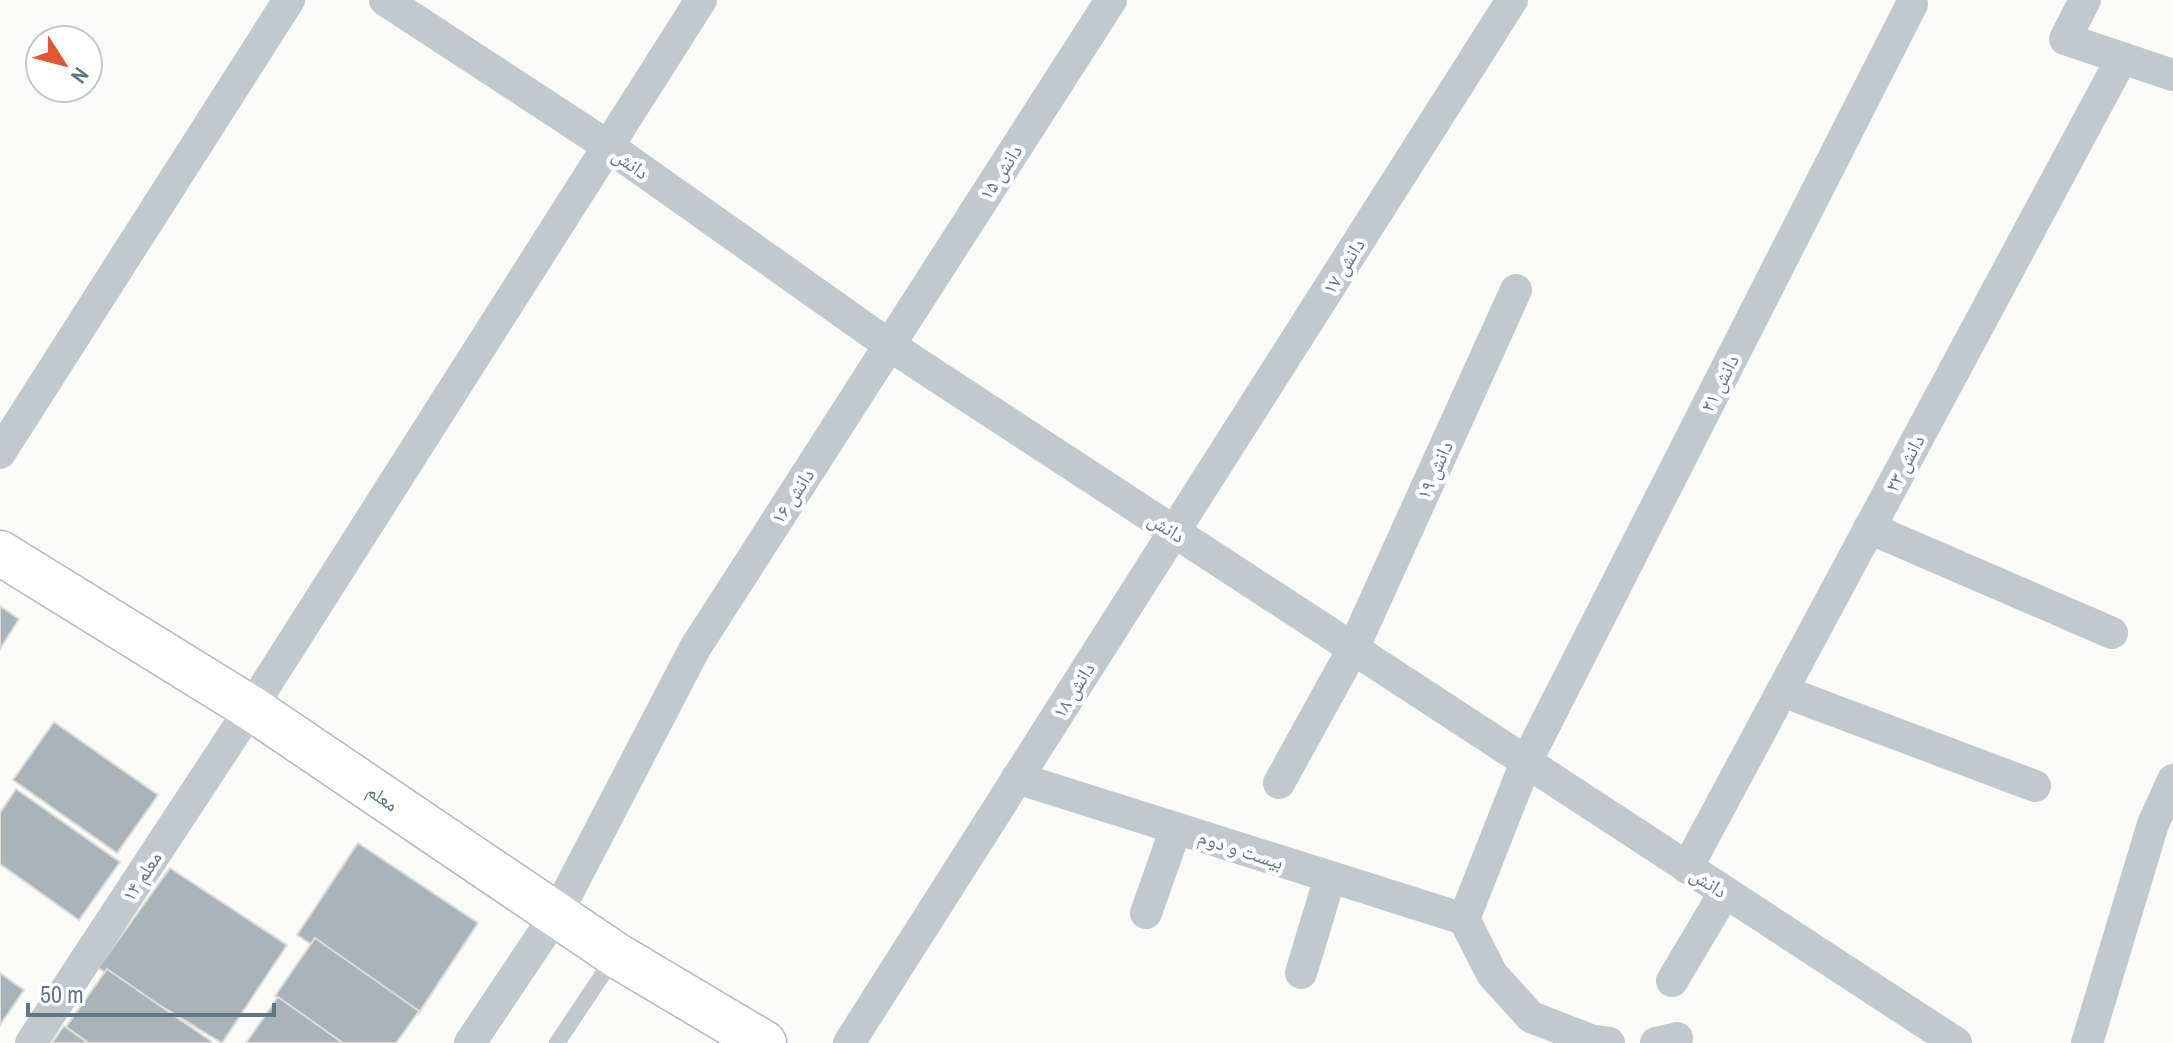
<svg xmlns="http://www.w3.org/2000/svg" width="2173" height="1043" viewBox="0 0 2173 1043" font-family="'Archivo Narrow','Noto Naskh Arabic',sans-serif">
<rect width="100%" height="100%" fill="#fafaf8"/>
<g fill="#aab3b9" stroke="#dcdcda" stroke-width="2">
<path d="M0,606L19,619L0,649Z"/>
<path d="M54,722L158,795L117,853L13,780Z"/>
<path d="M16,789L120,862L79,920L0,864V813Z"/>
<path d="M358,843L478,923L418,1014L297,935Z"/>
<path d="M170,868L287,945L222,1043L98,968Z"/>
<path d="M315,938L419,1011L396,1043H341L275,996Z"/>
<path d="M107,969L211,1041L210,1043H89L66,1027Z"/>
<path d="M0,973L24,990L0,1025Z"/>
<path d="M278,997L343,1043H246Z"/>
<path d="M64,1026L88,1043H52Z"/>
</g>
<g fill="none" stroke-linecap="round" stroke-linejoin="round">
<defs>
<path id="secondary" d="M0,553L251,708L616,955L764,1043"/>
</defs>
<use href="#secondary" stroke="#b3babf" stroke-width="47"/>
<path stroke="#c3c8cc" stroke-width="16" d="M557,1043L615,956"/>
<g stroke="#c3c8cc" stroke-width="32">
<path d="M385,0L608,146L889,345L1956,1043"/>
<path d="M2085,0L2065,39L2173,75"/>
<path d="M0,453L289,0"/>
<path d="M1869,528L2112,633"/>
<path d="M1782,691L2035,786"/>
<path d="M1017,778L1464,919"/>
<path d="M1279,783L1353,649L1516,290"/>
<path d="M1687,868L2122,58"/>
<path d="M1146,913L1176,828"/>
<path d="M1464,919L1526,762L1912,4"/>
<path d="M1464,919L1492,974L1531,1017L1593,1041L1609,1043"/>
<path d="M1301,973L1330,877"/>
<path d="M1672,981L1725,892"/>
<path d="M31,1043L251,708L701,0"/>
<path d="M470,1043L557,913L695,648L1111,0"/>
<path d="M849,1043L1512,0"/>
<path d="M1656,1043L1677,1038"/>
<path d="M2087,1043L2153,824L2173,780"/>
</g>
<use href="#secondary" stroke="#fff" stroke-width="44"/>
</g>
<g text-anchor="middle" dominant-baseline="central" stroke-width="8" stroke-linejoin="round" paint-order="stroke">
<g font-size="20" fill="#657683" stroke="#fff">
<text transform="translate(631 163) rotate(35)">دانش</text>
<text transform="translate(1000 172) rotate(-57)">دانش ۱۵</text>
<text transform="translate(1343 266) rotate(-58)">دانش ۱۷</text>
<text transform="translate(1719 383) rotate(-63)">دانش ٢١</text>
<text transform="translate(1904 463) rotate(-62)">دانش ٢٣</text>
<text transform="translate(1434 470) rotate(-66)">دانش ١٩</text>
<text transform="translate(792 496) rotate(-57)">دانش ۱۶</text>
<text transform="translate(1167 527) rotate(33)">دانش</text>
<text transform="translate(1073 690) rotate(-58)">دانش ١٨</text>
<text transform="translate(383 797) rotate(34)">معلم</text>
<text transform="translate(1241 849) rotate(18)">بیست و دوم</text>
<text transform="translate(141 876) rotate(-57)">معلم ۱۴</text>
<text transform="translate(1709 882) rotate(33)">دانش</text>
</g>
</g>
<g transform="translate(64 64) rotate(126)"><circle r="38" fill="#ffffff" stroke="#c1c8cd" stroke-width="2"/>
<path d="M0-6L14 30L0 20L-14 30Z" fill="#e4572e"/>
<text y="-12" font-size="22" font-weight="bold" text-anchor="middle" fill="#657683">N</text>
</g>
<path d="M28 1003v12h246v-12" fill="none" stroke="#657683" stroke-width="4"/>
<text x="40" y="1003" font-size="24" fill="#657683" stroke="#ffffff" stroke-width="6" paint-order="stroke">50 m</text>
</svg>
